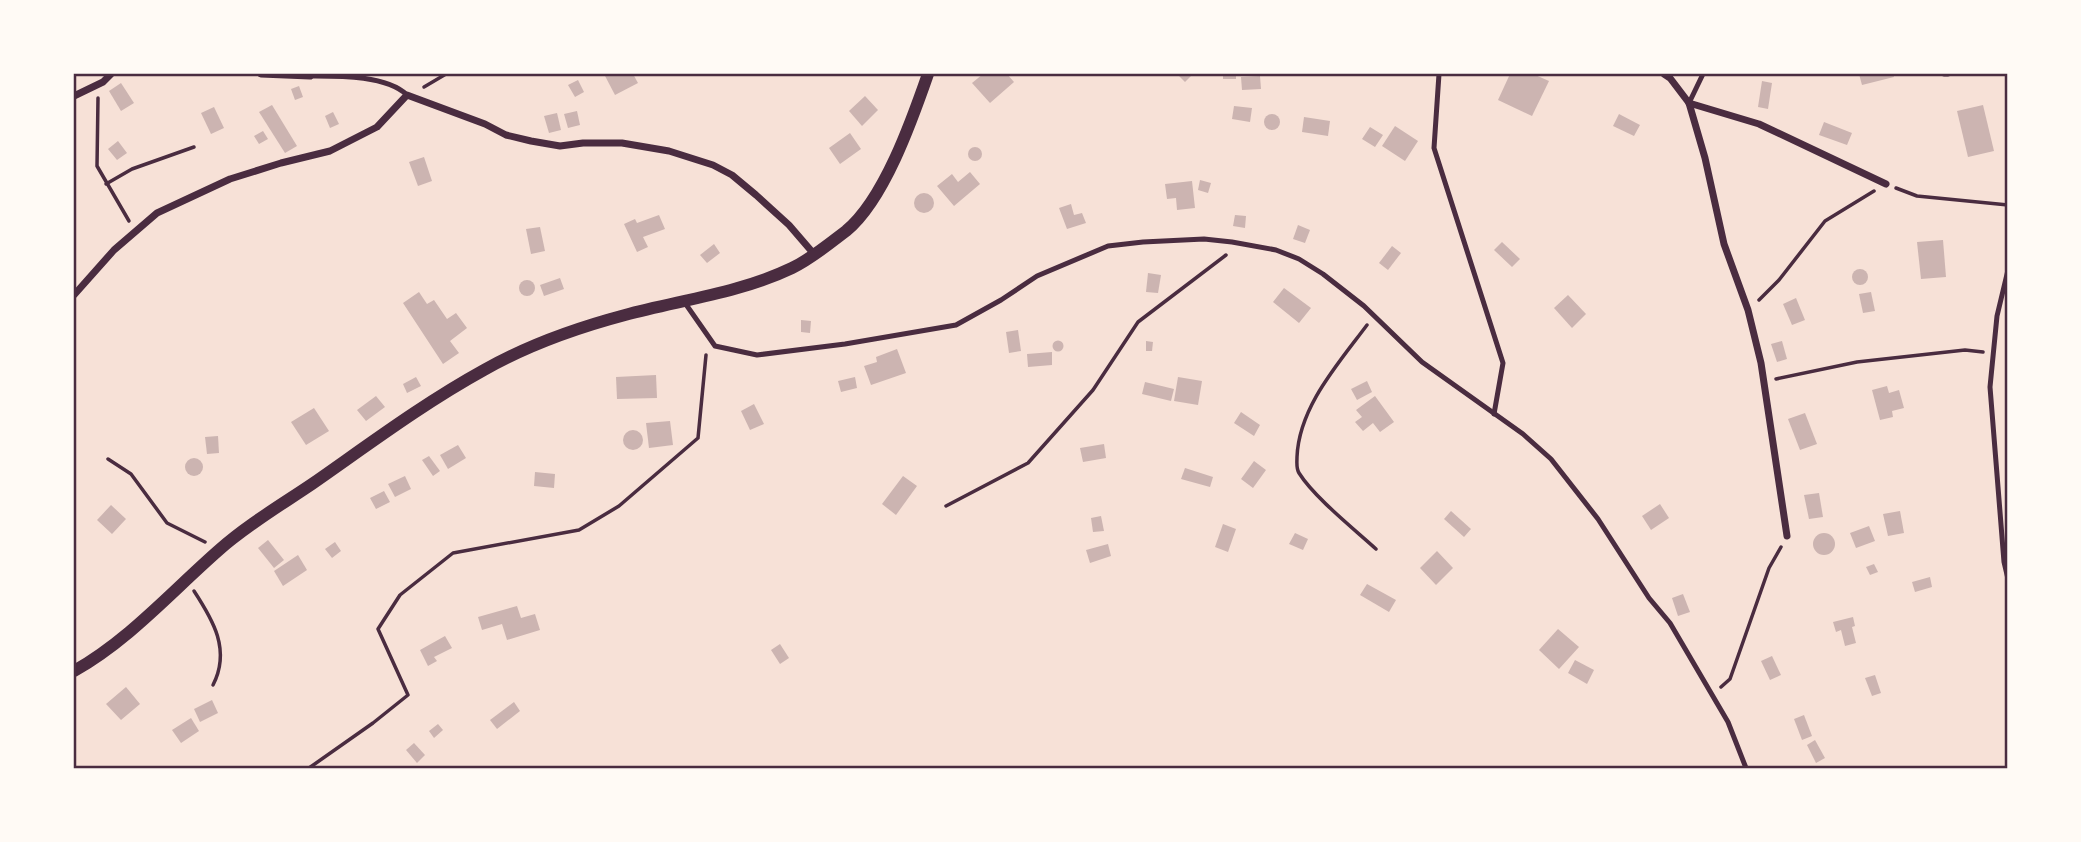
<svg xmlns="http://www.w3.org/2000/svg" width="2081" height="842" viewBox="0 0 2081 842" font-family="'Open Sans',sans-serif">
<rect width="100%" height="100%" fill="#f7e1d7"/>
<g fill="#ccb4b1">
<path d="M604,74H633L638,83L615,95Z"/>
<path d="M983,74H1007L1014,82L990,103L972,83Z"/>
<path d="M1177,74H1193L1185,82Z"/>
<rect x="1223" y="74" width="13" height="5"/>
<path d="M1510,74H1533L1549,81L1532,116L1498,100Z"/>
<path d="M1859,74H1893L1894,77L1862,85Z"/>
<path d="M1260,76L1261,89L1242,90L1241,77Z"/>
<path d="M578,80L584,92L575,97L568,85Z"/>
<path d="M1762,81L1772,83L1768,109L1758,107Z"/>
<path d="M121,83L134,103L121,111L109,91Z"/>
<path d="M299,86L303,97L295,100L291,89Z"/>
<path d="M865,96L878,110L862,126L849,111Z"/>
<path d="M272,105L297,146L285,153L259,112Z"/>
<path d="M1983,105L1994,151L1968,157L1957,111Z"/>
<path d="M1234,106L1252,108L1250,122L1232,119Z"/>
<path d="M214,107L224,128L211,134L201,113Z"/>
<path d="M577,111L580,125L568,128L564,114Z"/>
<path d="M333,112L339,124L330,128L325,116Z"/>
<path d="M557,113L561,130L549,133L544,116Z"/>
<circle cx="1272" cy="122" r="8"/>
<path d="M1619,114L1640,125L1634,136L1613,126Z"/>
<path d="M1304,117L1330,121L1328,136L1302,132Z"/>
<path d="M1824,122L1852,133L1847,145L1819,135Z"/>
<path d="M1395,126L1418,141L1405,161L1382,146Z"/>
<path d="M1370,127L1383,135L1375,147L1362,139Z"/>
<path d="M263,131L268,139L259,144L254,136Z"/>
<path d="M850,133L861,149L840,164L829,148Z"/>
<path d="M118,141L127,153L117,160L108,149Z"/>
<circle cx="975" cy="154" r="7"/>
<path d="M424,157L432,181L418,186L409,162Z"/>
<path d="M970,172L980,184L954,206L937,186L952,174L958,182Z"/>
<path d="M1200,180L1211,183L1208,193L1198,190Z"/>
<path d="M1192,181L1195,208L1177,210L1176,198L1167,199L1165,184Z"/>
<circle cx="924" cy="203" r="10"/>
<path d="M1071,204L1074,215L1082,213L1086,223L1067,229L1059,208Z"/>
<path d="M659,215L665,229L643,237L648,247L637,252L624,224L635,219L637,223Z"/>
<path d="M1235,215L1246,216L1245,228L1233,226Z"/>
<path d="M1298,225L1310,230L1305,243L1293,239Z"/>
<path d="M540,227L545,251L531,254L526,229Z"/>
<path d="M1943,240L1946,277L1921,279L1917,242Z"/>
<path d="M1502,242L1520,259L1512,267L1494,250Z"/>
<path d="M714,244L720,253L707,263L700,255Z"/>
<path d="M1392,246L1401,253L1388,270L1379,263Z"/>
<circle cx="1860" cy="277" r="8"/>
<path d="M1148,273L1161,275L1158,293L1146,292Z"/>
<path d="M560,278L564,289L544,296L540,285Z"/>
<circle cx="527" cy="288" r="8"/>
<path d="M1284,288L1311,308L1299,323L1273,302Z"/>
<path d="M419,292L427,304L434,300L447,319L456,313L467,328L450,341L459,353L443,364L403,303Z"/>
<path d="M1871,292L1875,311L1863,313L1859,294Z"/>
<path d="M1568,295L1586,314L1572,328L1554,308Z"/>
<path d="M1796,298L1805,320L1792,325L1783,304Z"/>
<path d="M801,320L811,321L810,333L801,332Z"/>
<path d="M1018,330L1021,351L1009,353L1006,332Z"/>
<circle cx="1058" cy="346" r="5.5"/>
<path d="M1146,341L1153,342L1152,351H1146Z"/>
<path d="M1782,341L1787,359L1777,362L1771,344Z"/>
<path d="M897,349L906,373L871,385L864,366L877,362L876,357Z"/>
<path d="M1052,352V365L1028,367L1027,354Z"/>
<path d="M656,375L657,398L617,399L616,377Z"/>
<path d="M416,377L421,386L407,393L403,384Z"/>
<path d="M855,377L857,388L841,392L838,381Z"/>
<path d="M1178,377L1202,381L1198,405L1174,401Z"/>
<path d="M1367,381L1372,392L1357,400L1351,389Z"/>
<path d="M1145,382L1174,389L1171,401L1142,394Z"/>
<path d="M1887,386L1889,393L1899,390L1904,408L1892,411L1893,417L1880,420L1872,390Z"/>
<path d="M376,396L385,407L366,421L357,410Z"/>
<path d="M1375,396L1394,422L1380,432L1373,423L1363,431L1355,422L1362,417L1356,410Z"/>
<path d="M754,404L764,424L750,430L741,411Z"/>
<path d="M314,408L329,431L306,445L291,422Z"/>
<path d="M1241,412L1260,425L1254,436L1234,423Z"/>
<path d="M1805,413L1817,444L1800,450L1788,419Z"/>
<path d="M670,421L673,445L649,448L646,423Z"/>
<circle cx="633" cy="440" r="10"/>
<path d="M218,436L219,453L207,454L205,437Z"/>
<path d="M1104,444L1106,458L1083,462L1080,448Z"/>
<path d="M458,445L466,458L448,469L440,455Z"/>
<path d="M429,456L440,471L433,476L422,460Z"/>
<circle cx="194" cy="467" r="9"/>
<path d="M1254,461L1266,470L1253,488L1241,479Z"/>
<path d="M1185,468L1213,477L1210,487L1181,479Z"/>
<path d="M535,472L555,474L554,488L534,486Z"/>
<path d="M405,476L411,489L395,497L388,484Z"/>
<path d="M903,476L917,486L896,515L882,504Z"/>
<path d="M384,491L390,502L376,509L370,498Z"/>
<path d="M1819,493L1823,517L1809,519L1804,495Z"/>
<path d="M1660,504L1669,518L1651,530L1642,516Z"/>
<path d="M111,505L126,519L112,534L97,520Z"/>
<path d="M1451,511L1471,529L1464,537L1444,519Z"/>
<path d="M1900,511L1904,533L1888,536L1883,514Z"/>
<path d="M1101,516L1104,531L1093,532L1091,518Z"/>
<path d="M1223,524L1236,529L1228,552L1215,547Z"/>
<path d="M1869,526L1875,541L1856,548L1850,533Z"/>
<circle cx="1824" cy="544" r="11"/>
<path d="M1295,533L1308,539L1303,550L1289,544Z"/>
<path d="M268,540L284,560L274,568L258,548Z"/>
<path d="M335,542L341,551L332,558L325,549Z"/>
<path d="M1108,544L1111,556L1090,563L1086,550Z"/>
<path d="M1437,551L1453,568L1436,585L1420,568Z"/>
<path d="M298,555L307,570L283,586L274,571Z"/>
<path d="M1874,564L1878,572L1870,575L1866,567Z"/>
<path d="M1930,577L1932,587L1915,592L1912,582Z"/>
<path d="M1367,584L1396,600L1389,612L1360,595Z"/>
<path d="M1683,594L1690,612L1678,616L1672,598Z"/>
<path d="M517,606L521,618L535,614L540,630L507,640L502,624L482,630L478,617Z"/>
<path d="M1853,617L1855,626L1852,627L1856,643L1845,646L1841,630L1836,632L1833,622Z"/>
<path d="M1558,629L1579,647L1559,669L1539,650Z"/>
<path d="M445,636L452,648L434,657L437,661L428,666L420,650Z"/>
<path d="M780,644L789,658L780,664L771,650Z"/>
<path d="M1772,656L1781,675L1770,680L1761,661Z"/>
<path d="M1575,660L1594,670L1587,684L1568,673Z"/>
<path d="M1875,675L1881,693L1872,696L1865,678Z"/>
<path d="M126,687L140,704L121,720L106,704Z"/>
<path d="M212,700L218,713L200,722L194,709Z"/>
<path d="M514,702L520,711L497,729L490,720Z"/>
<path d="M1804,715L1812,736L1802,740L1794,719Z"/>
<path d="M191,718L199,731L181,743L172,730Z"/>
<path d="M438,724L443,730L434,738L429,731Z"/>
<path d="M1815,740L1825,758L1816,763L1807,745Z"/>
<path d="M414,743L425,755L417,763L406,750Z"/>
</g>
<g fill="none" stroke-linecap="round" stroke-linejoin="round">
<g stroke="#4a2c40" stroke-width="3.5">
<path d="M424,87L446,74"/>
<path d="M98,98L97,166L129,221"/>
<path d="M106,184L132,169L194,147"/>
<path d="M1896,188L1917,196L2008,205"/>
<path d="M1759,300L1779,280L1825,221L1874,191"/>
<path d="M1367,325C1338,364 1299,407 1297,457C1297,463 1296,468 1299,473C1314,497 1354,529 1376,549"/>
<path d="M1776,379L1857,362L1965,350L1983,352"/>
<path d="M108,459L131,474L167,523L205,542"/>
<path d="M946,506L1028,463L1093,390L1138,322L1226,255"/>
<path d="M194,591C213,620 231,650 213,685"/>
<path d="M1721,687L1730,679L1769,568L1781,547"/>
<path d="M309,768L373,723L408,695L378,629L400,595L453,553L579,530L619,506L698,438L706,355"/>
</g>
<g stroke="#4a2c40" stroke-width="5">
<path d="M310,74V76C338,76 386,75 407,95"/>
<path d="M1439,74L1434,148L1503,363L1494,414"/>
<path d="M1944,74H1948"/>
<path d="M1689,103L1703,74"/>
<path d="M2008,270L1997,316L1990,387L2004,562L2008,579"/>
<path d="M685,303L715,346L757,355L845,344L956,325L1001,300L1037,276L1108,246L1143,242L1204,239L1232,242L1276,250L1299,259L1323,274L1364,306L1422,362L1523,434L1551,459L1598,519L1649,598L1670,623L1728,722L1746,768"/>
</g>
<g stroke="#4a2c40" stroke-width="7">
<path d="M261,74L310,76"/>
<path d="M1664,74L1670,78L1689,103L1705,158L1724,244L1748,310L1761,363L1787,536"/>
<path d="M74,96L103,82L111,74"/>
<path d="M1689,103L1759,124L1886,184"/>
<path d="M74,295L114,250L157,213L230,179L281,163L330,151L377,127L407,95L485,124L506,135L531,141L560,146L583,143H622L669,151L713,165L732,175L756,195L789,225L814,254"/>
</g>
<path stroke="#4a2c40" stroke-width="12" d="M74,671C129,640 171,592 219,550C247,525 281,505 312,484C368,445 424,403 484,370C528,345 576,328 625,315C681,300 740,293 792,268C811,259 829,244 846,231C884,200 912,120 928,74"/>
</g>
<rect width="2081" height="842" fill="none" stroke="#fffaf5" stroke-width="150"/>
<rect x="75" y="75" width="1931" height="692" fill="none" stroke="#4a2c40" stroke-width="2.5"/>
</svg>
